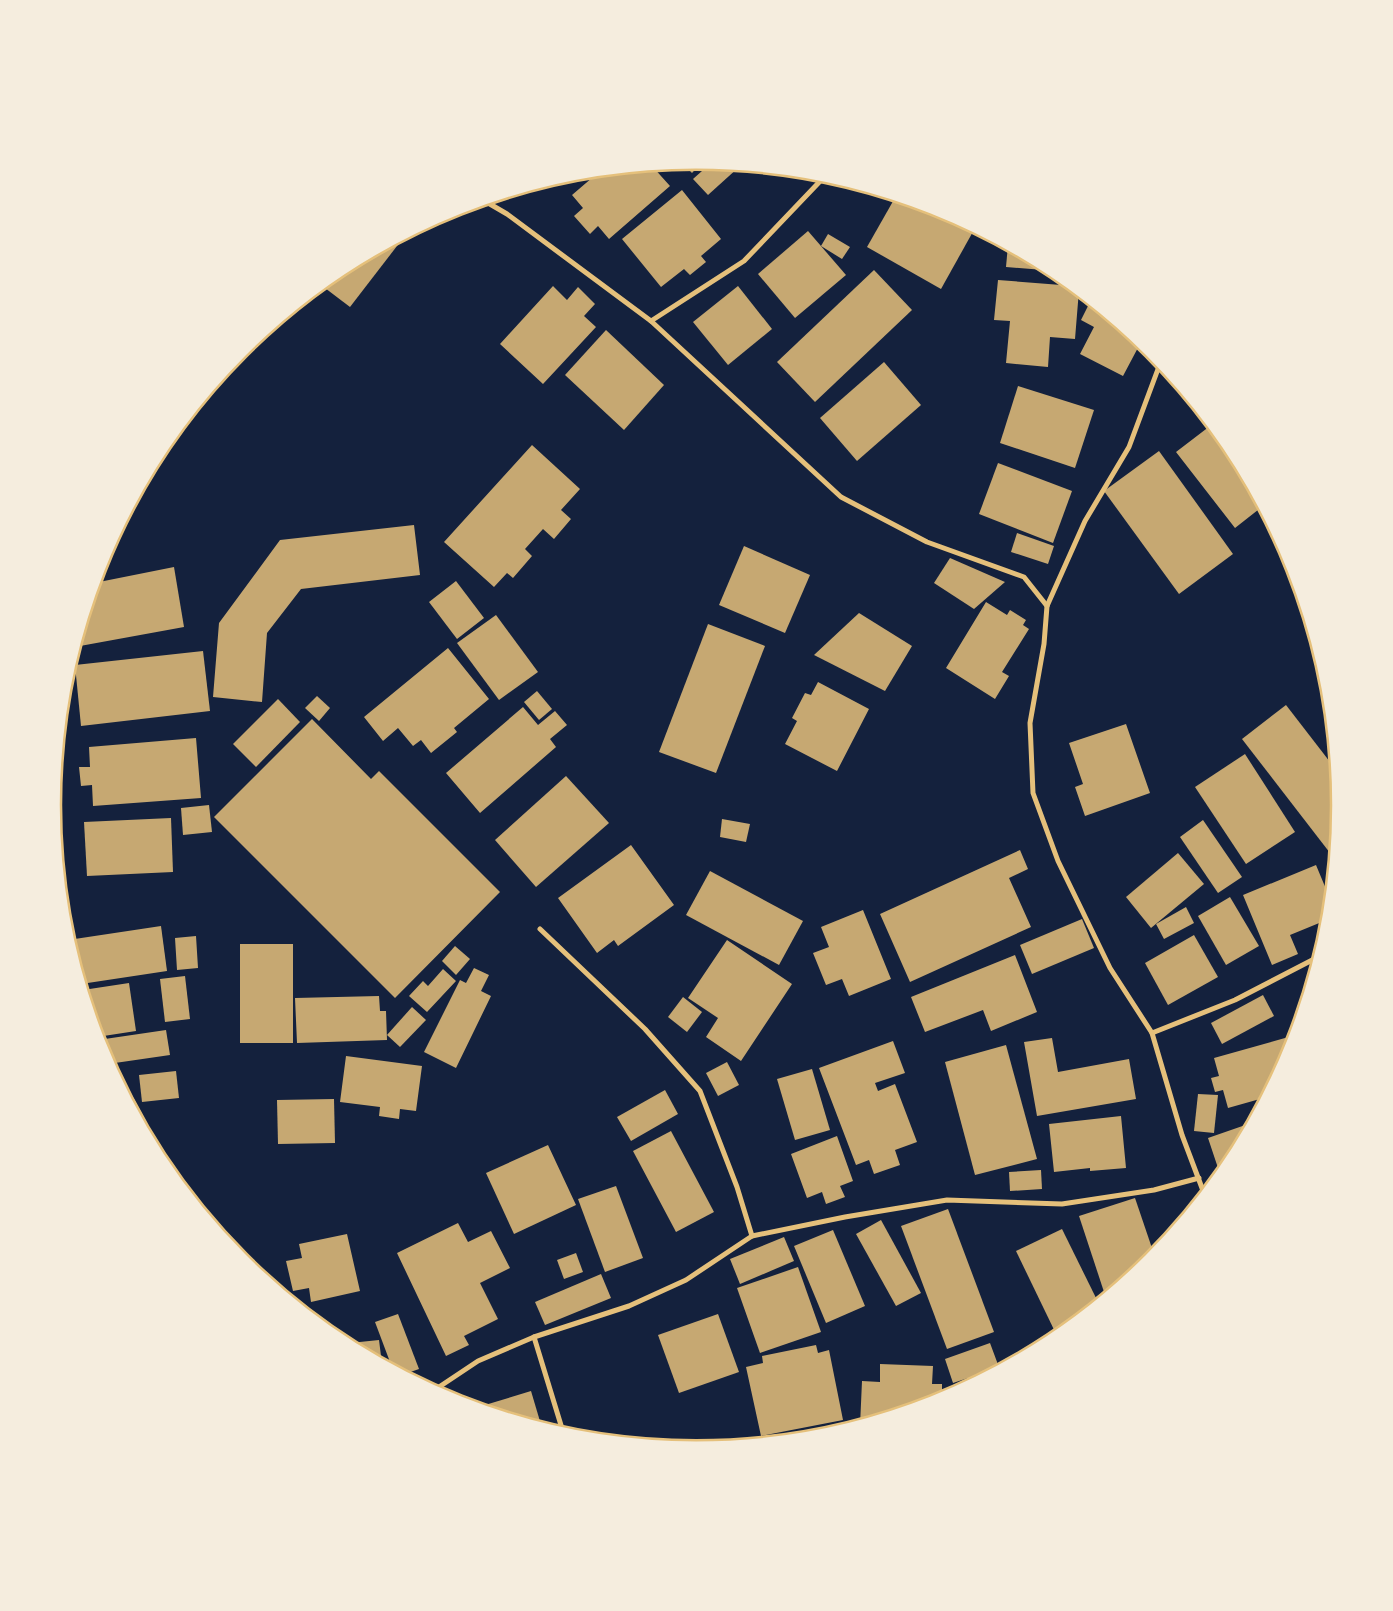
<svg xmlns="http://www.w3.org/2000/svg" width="1393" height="1611" viewBox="0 0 1393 1611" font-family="Bitter,serif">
<rect width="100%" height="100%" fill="#14213d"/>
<g fill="#c6a872">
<path d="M697,162H702L692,173L682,163Z"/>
<path d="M711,163L739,167L708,195L693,179Z"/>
<path d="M652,166L670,186L609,239L598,226L590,234L574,216L583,208L572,195L600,171Z"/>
<path d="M682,190L721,239L701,256L706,262L690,275L684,269L661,287L622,239Z"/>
<path d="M896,196L943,211L975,228L941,289L867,247Z"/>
<path d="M808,231L846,275L795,318L758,274Z"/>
<path d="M407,233L350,307L321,285L339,270Z"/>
<path d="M828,234L850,247L842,259L821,246Z"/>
<path d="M1008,245L1055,270L1056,271L1006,267Z"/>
<path d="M874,270L912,310L815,402L777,362Z"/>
<path d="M998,280L1074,286L1079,290L1075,339L1050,337L1048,367L1006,363L1010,321L994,320Z"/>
<path d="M553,286L567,300L578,287L595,304L584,316L596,327L543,384L500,344Z"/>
<path d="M738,286L772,329L728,365L693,322Z"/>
<path d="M1091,300L1141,342L1123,376L1080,354L1094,327L1081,320Z"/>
<path d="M606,330L664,385L624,430L565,375Z"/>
<path d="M884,362L921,405L857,461L820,418Z"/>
<path d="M1018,386L1094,410L1075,468L1000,443Z"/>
<path d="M1210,426L1214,432L1217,430L1232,448L1263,506L1235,528L1176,452Z"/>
<path d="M532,445L580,489L561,510L571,519L554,539L543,529L525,549L532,556L513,578L507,573L494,587L444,542Z"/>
<path d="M1159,451L1233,554L1179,594L1104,491Z"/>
<path d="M998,463L1072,491L1053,543L979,514Z"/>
<path d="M414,525L420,575L301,589L267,633L262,702L213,697L219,623L280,540Z"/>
<path d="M1017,533L1054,546L1048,564L1011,552Z"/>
<path d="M744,546L810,575L785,633L719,605Z"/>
<path d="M950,558L1005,582L974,609L934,583Z"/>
<path d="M174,567L184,627L80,646L78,636L94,583Z"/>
<path d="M456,581L484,618L457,639L429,602Z"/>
<path d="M986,602L1007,615L1010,610L1026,620L1023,625L1029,629L1002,672L1009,676L995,699L946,668Z"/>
<path d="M859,613L912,646L885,691L814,655Z"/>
<path d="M496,615L538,672L499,700L457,643Z"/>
<path d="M708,624L765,646L716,773L659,752Z"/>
<path d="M448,648L489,699L454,728L457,732L431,753L421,740L413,746L398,728L383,741L364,717Z"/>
<path d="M203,651L210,711L81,726L75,665Z"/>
<path d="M818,682L869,709L837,771L785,744L797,721L792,718L805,693L811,695Z"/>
<path d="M537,691L552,709L539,720L524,702Z"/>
<path d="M317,696L330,708L319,721L305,708Z"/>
<path d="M278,699L300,722L256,767L233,744Z"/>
<path d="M1286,705L1337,771L1340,805L1336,848L1330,853L1242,739Z"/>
<path d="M523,707L538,725L555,711L567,725L550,739L556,747L480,813L446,773Z"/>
<path d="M312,719L371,779L379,771L500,892L395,998L214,817Z"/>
<path d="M1126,724L1150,793L1085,816L1075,787L1083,784L1069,743Z"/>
<path d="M196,738L201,798L93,806L92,785L81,786L79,767H90L89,747Z"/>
<path d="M1245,754L1295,832L1246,864L1195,787Z"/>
<path d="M566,776L609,823L536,887L495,840Z"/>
<path d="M209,805L212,832L183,835L181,808Z"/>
<path d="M171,818L173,872L87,876L84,822Z"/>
<path d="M722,819L750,824L746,842L720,837Z"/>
<path d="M1203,820L1242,877L1218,893L1180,837Z"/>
<path d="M631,845L674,905L618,946L614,940L597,953L558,898Z"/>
<path d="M1020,850L1028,869L1009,878L1031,927L910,982L880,914Z"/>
<path d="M1178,853L1204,884L1151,928L1126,897Z"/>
<path d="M1316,865L1331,901L1329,919L1290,935L1298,954L1272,965L1243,895Z"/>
<path d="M710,871L803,921L779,965L686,915Z"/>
<path d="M1230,897L1259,946L1226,965L1198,916Z"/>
<path d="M1186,907L1194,923L1164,939L1156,924Z"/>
<path d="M863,910L891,979L849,996L842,979L826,985L813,953L829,947L821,927Z"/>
<path d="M1082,919L1094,948L1032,974L1020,945Z"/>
<path d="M161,926L167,971L81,984L68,940Z"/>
<path d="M1194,935L1218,977L1168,1005L1145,963Z"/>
<path d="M196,936L198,968L177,970L175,938Z"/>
<path d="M727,940L792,984L741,1061L706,1037L718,1018L688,998Z"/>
<rect x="240" y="944" width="53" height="99"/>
<path d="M455,946L470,959L456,975L442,961Z"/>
<path d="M1015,955L1037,1012L991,1031L983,1010L925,1032L911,997Z"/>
<path d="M474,968L489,975L481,991L491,996L456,1068L424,1052L460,980L466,983Z"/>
<path d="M443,969L456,981L427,1012L409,996L423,981L428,986Z"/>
<path d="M185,976L190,1019L165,1022L160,979Z"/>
<path d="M129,983L136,1031L97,1037L83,990Z"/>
<path d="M1263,995L1274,1016L1222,1044L1211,1023Z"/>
<path d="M379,996L380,1011H386L387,1040L297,1043L295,998Z"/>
<path d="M683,997L702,1012L687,1032L668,1017Z"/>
<path d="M412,1007L426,1020L400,1047L387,1035Z"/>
<path d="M166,1030L170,1055L108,1064L101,1052L98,1040Z"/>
<path d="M1292,1036L1294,1044L1291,1052L1267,1097L1228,1108L1223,1090L1215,1092L1211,1078L1219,1076L1214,1058Z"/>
<path d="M1052,1038L1058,1072L1129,1059L1136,1099L1037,1116L1024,1042Z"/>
<path d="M893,1041L905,1073L875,1083L878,1091L895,1084L917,1142L895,1150L900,1165L874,1174L869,1160L856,1165L819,1068Z"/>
<path d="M1006,1045L1037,1159L975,1175L945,1062Z"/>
<path d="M346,1056L422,1066L416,1111L400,1109L399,1119L379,1116L380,1107L340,1102Z"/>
<path d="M727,1062L739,1085L718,1096L706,1073Z"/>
<path d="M117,1067L143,1116L137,1119L111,1070Z"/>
<path d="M812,1069L830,1130L795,1140L777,1079Z"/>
<path d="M176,1071L179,1098L142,1102L139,1075Z"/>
<path d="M665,1090L678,1114L631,1141L617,1117Z"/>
<path d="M1198,1094L1218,1095L1214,1133L1194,1131Z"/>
<path d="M334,1099L335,1143L278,1144L277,1100Z"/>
<path d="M1121,1116L1126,1168L1090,1171V1168L1054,1172L1049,1124Z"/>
<path d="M1254,1122L1232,1164L1218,1168L1208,1138Z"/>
<path d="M671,1131L714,1212L676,1232L633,1151Z"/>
<path d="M837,1136L853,1181L840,1186L845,1197L826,1204L822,1192L807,1198L791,1154Z"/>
<path d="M548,1145L576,1205L514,1234L486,1173Z"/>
<path d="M1041,1170L1042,1189L1010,1191L1009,1172Z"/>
<path d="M616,1186L643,1258L605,1272L578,1199Z"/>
<path d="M1135,1198L1155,1257L1106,1298L1079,1216Z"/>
<path d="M948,1209L994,1332L947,1349L901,1226Z"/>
<path d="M881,1220L921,1293L896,1306L856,1234Z"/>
<path d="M458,1223L468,1242L491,1231L510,1268L480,1283L498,1319L464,1336L469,1345L446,1356L397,1253Z"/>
<path d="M1062,1229L1099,1304L1058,1338L1016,1251Z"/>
<path d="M833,1230L865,1306L826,1323L794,1246Z"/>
<path d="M347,1234L360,1291L311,1302L309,1288L293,1291L286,1261L302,1258L299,1244Z"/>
<path d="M784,1237L794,1261L740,1284L730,1259Z"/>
<path d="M576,1253L583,1272L564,1279L557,1260Z"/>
<path d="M798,1267L821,1332L760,1353L737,1288Z"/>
<path d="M601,1274L611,1298L545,1325L535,1302Z"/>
<path d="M398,1314L419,1369L402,1375L393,1370L375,1322Z"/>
<path d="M718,1314L739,1372L679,1393L658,1335Z"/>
<path d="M379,1340L382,1364L350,1347V1343Z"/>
<path d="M990,1343L1000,1370L971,1385L968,1378L953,1383L945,1359Z"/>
<path d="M816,1345L818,1353L829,1350L843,1420L761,1436L746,1367L763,1363L762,1356Z"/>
<path d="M880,1364L933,1366L932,1384H942V1401L860,1426L862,1381L880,1382Z"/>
<path d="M531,1391L542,1428L475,1408Z"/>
</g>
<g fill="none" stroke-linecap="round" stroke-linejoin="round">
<g stroke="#e5c07b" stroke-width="5">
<path d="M483,200L507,214L651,321L744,261L826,175"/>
<path d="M651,321L841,497L927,542L1024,577L1047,606"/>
<path d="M56,773L60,733"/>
<path d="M540,929L645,1029L700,1091L737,1187L752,1236"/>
<path d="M1152,1033L1110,968L1058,861L1033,793L1030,723L1044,644L1047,606L1085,521L1129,447L1161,361"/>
<path d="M1205,1196L1182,1135L1152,1033L1235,1000L1320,956"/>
<path d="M534,1337L564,1435"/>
<path d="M433,1391L478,1361L534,1337L629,1306L686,1280L752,1236L845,1217L947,1200L1062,1204L1154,1190L1199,1178"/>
</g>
</g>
<path d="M0 0H1393V1611H0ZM61 805a635 635 0 1 1 1270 0a635 635 0 1 1-1270 0Z" fill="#f5edde" fill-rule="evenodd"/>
<path fill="none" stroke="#e5c07b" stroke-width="2.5" d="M61 805a635 635 0 1 1 1270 0a635 635 0 1 1-1270 0Z"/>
</svg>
